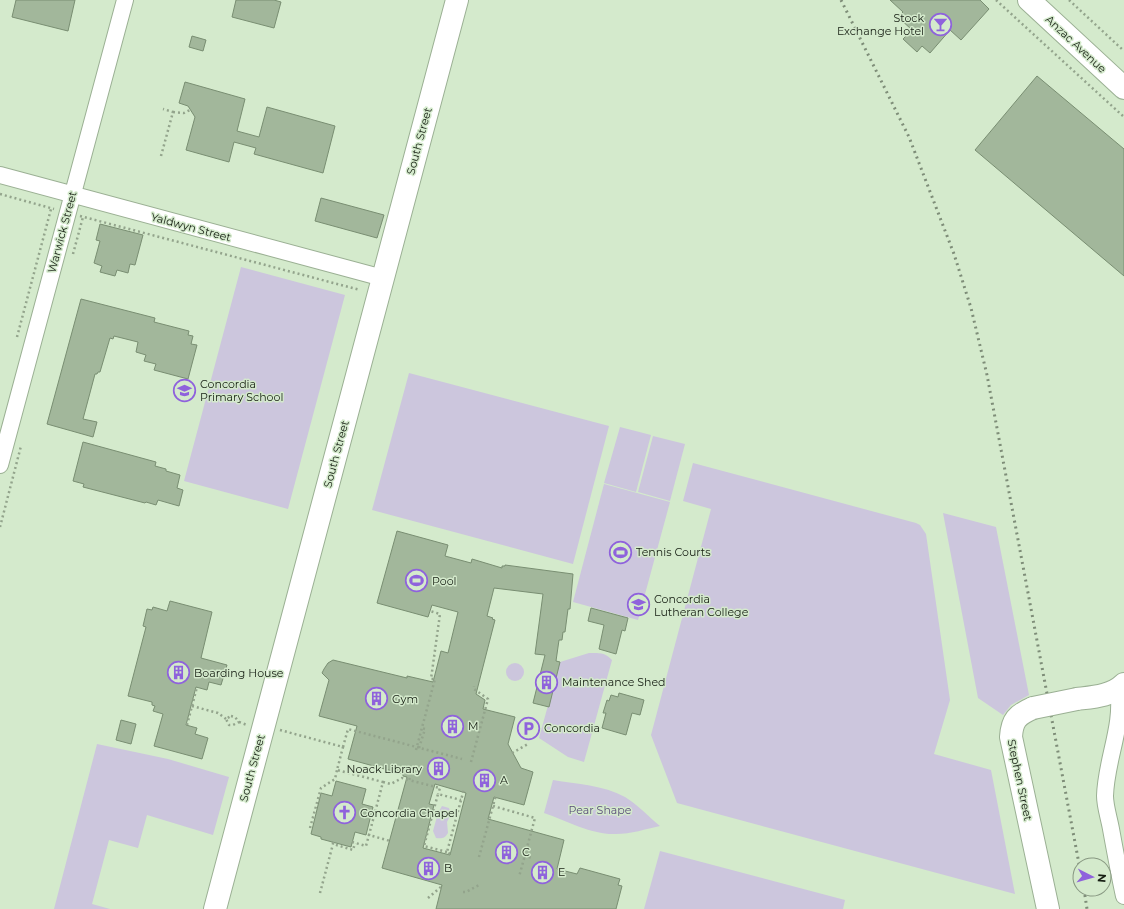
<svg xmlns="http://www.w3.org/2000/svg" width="1124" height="909" viewBox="0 0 1124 909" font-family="Montserrat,sans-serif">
<rect width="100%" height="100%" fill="#d4eacc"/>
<g fill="#ccc6dd">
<path d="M241,267L345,295L288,509L184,481Z"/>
<path d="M409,373L609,426L573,564L372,510Z"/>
<path d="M620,427L651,435L636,492L604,483Z"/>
<path d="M653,436L685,444L670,501L638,492Z"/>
<path d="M693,463L916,523L920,525L926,534L950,700L934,754L991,770L1015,894L677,803L651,735L711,509L683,501Z"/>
<path d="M604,484L670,502L638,620L573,602Z"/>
<path d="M943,513L996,527L1029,695L1011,705L1003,715L978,698Z"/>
<path d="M589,653C598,653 605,652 612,660L584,762L568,757L539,738L560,662Z"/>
<circle cx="515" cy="672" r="9"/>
<path d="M97,744L168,759L229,777L213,835L147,815L138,848L109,840L92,904L110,909H54Z"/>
<path d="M553,780C577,784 603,785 625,797C637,804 649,817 660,826C646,829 631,834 616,834C592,835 567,821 544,813Z"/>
<path d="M442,806L449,808L451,814L447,822L448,833C445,838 442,839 436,838L433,831L438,813Z"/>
<path d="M660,851L845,900L843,909H644Z"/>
</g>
<g fill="#a2b79b" stroke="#798e72" fill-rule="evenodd">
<path d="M16,0H75L68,31L12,17Z"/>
<path d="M236,0H274L281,2L274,28L232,17Z"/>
<path d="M890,0H980L989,9L961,40L950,30L930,53L922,46L917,52L903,39L912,30L898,17L903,12Z"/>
<path d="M192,36L206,40L203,51L189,47Z"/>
<path d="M1037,76L1124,149V276L975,150Z"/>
<path d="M185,82L245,99L237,131L259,137L267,107L335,126L323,173L254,154L256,148L234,142L229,162L186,150L195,117L188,106L179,103Z"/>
<path d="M321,198L384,215L377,238L315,221Z"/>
<path d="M100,224L143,235L135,265L130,264L128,273L117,270L115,276L100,272L102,266L94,263L100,241L96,240Z"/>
<path d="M81,299L155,318L154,322L189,331L188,335L193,336L191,344L197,345L188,379L154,370L156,364L144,361L146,355L136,352L138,342L114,336L113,339L110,338L100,372H98L97,374H95L83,419L97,422L93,437L47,424Z"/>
<path d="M83,442L156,462L155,466L166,469V471L180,475L177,488L183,490L179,506L158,500L156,505L146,502L145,503L83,487L84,484L73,481Z"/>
<path d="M397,531L448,545L445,556L471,563L472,559L502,568V566H505V565L573,574L570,609H568L565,632H563L562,640H559L556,661L560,662L549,707L533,703L545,655L535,654L543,594L494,588L487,616L493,618L492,619L495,620L476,694L485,700L483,709L515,717L508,744L521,768L533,772L524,805L494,797L488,819L564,840L557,869L577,874L580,868L620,879L618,885L622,886L616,909H436L442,885L382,868L407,777L403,776V774L348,759L357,726L319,716L329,680L322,673L324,669L328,663L333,660L407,678V676L433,682L441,651L448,653L458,612L432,605L428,617L377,603ZM435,784L466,793L450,855L423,848L434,805L429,804Z"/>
<path d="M170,601L212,612L201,658L227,665L221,685L209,682L207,690L196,687L186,725L197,728L195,734L208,738L202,759L154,746L163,714L153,711L155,706L152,705V702L128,696L146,627L143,626L147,609L152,610L153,607L167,611Z"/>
<path d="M591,608L628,618L625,631L622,630L616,654L599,649L604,625L588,621Z"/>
<path d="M619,693L644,700L640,715L632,713L626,735L602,728L606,713H603L607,700L609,701L611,695L618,697Z"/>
<path d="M121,720L136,724L131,744L116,740Z"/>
<path d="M336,781L366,789L362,804L373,807L366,835L355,832L351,847L321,839V837L311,834L321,793L332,796Z"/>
</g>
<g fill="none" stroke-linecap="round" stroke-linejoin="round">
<defs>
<g id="street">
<path d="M0,175L383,278"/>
<path d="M0,465L125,0"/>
<path d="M1118,689C1124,726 1106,759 1105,796C1105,806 1109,818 1111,829C1115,851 1119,873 1124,896"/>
</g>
<g id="secondary">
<path d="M1077,699C1093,697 1112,696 1124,684"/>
<path d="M1033,708C1017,715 1012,720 1011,737L1048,909"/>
<path d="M215,909L457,0"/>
</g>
<path id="highway" d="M1029,0L1124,88"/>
</defs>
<use href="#street" stroke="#9bb094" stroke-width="18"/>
<use href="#secondary" stroke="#9bb094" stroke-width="24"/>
<use href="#highway" stroke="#9bb094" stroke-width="24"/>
<g stroke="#93a48c" stroke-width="2.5" stroke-dasharray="2 3" stroke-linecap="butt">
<path d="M996,0L1124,117"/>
<path d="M1069,0L1124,51"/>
<path d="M173,112L184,113L190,110"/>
<path d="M161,156L173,112L163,109"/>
<path d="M0,194L54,209"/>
<path d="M80,216L360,290"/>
<path d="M73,254L83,217"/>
<path d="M17,337L51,209"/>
<path d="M0,527L21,446"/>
<path d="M192,706L218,713L226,719"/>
<path d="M231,716L235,717L239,722L233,725H229L226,719Z"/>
<path d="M239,722L247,725"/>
<path d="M187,725L197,687"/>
<path d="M280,730L343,747L337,770L383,782L369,835L390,841"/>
<path d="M343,747L348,729L462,759"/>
<path d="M419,748L425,729L422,728"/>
<path d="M416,750L435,679H431L440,614L430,611"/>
<path d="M512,753L528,744"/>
<path d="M471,762L488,699L474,689V686"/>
<path d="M410,778L409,780L440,788L438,794"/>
<path d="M383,782L391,784L402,778L409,780"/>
<path d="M493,806L535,818L519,877"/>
<path d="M310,828L321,788L335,779L337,770"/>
<path d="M333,842V844L353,850L355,843"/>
<path d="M352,842L366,846L369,835"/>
<path d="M447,852L424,846L438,794L461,800"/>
<path d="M450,854L447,852L464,789"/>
<path d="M524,856L533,858"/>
<path d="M479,857L496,795"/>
<path d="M463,892H466L479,885"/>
<path d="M320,893L333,844"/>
<path d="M428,898L442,886"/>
</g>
<use href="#street" stroke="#fff" stroke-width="16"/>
<use href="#secondary" stroke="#fff" stroke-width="22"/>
<use href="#highway" stroke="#fff" stroke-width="22"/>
<g stroke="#7e8d78" stroke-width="3" stroke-dasharray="2 4" stroke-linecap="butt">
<path d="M841,0L909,137L954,254L971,308L987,375L1080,869"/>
<path d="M1084,889L1087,909"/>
</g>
<defs>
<path id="secondary-bridge" d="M1033,708L1077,699"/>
</defs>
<use href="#secondary-bridge" stroke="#9bb094" stroke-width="24" stroke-linecap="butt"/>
<use href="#secondary-bridge" stroke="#fff" stroke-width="22"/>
</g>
<defs>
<symbol id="bar-ring" viewBox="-11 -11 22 22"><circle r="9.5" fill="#d4eacc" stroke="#8f62dc" stroke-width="1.5"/><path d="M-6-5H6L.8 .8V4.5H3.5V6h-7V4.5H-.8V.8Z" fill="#8f62dc"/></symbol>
<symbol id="school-ring" viewBox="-11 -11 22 22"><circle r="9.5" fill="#d4eacc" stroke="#8f62dc" stroke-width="1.5"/><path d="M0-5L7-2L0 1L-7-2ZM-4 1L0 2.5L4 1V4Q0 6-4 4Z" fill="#8f62dc"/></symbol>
<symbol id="stadium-ring" viewBox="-11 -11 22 22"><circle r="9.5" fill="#d4eacc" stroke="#8f62dc" stroke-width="1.5"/><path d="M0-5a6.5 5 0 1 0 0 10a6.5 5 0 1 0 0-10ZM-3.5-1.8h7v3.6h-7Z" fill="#8f62dc"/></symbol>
<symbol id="building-ring" viewBox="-11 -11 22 22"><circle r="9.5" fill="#d4eacc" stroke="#8f62dc" stroke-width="1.5"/><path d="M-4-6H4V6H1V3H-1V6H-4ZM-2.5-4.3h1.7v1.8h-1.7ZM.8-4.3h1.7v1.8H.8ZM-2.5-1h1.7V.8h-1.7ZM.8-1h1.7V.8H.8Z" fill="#8f62dc"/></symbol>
<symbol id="parking-ring" viewBox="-11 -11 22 22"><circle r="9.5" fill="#d4eacc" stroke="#8f62dc" stroke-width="1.5"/><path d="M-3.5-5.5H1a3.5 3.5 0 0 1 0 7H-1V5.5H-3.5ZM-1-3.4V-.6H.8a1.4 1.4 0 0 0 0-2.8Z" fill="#8f62dc"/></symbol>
<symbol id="church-ring" viewBox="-11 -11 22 22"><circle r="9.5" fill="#d4eacc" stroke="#8f62dc" stroke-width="1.5"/><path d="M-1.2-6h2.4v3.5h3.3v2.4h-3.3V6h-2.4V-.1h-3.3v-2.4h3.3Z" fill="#8f62dc"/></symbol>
</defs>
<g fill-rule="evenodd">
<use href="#bar-ring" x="928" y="12" width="25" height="25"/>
<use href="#school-ring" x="172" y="378" width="25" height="25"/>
<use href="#stadium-ring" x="608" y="540" width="25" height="25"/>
<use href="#stadium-ring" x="404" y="568" width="25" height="25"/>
<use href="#school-ring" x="626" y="592" width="25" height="25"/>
<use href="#building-ring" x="166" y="660" width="25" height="25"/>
<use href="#building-ring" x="534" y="670" width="25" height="25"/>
<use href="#building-ring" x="364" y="686" width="25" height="25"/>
<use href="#building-ring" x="440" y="714" width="25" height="25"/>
<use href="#parking-ring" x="516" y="716" width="25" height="25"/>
<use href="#building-ring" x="426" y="756" width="25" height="25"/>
<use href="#building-ring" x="472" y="768" width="25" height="25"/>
<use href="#church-ring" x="332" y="800" width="25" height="25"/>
<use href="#building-ring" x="494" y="840" width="25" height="25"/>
<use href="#building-ring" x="416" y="856" width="25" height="25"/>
<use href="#building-ring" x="530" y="860" width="25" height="25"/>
</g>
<g text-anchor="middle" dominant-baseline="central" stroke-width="3" stroke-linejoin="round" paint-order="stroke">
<g font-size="11" fill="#161e13" stroke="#d4eacc" text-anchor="start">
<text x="924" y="18" text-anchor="end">Stock<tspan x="924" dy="13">Exchange Hotel</tspan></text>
<text x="200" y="384">Concordia<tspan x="200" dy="13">Primary School</tspan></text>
<text x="636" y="552">Tennis Courts</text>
<text x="432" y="581">Pool</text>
<text x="654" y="599">Concordia<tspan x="654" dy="13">Lutheran College</tspan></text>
<text x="194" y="673">Boarding House</text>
<text x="562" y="682">Maintenance Shed</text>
<text x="392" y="699">Gym</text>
<text x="468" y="726">M</text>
<text x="544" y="728">Concordia</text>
<text x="422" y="769" text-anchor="end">Noack Library</text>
<text x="500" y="780">A</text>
<text x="360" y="813">Concordia Chapel</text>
<text x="522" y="852">C</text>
<text x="444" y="868">B</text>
<text x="558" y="872">E</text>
</g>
<g font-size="11" fill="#161e13" stroke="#d4eacc">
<text transform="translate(1076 44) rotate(43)">Anzac Avenue</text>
<text transform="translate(419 141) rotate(-75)">South Street</text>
<text transform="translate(191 227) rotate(15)">Yaldwyn Street</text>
<text transform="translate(62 232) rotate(-75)">Warwick Street</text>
<text transform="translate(336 454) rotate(-75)">South Street</text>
<text transform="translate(252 768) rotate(-75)">South Street</text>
<text transform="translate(1020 780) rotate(78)">Stephen Street</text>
</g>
<g font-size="11" fill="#594b79" stroke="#d4eacc">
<text x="600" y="810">Pear Shape</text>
</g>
</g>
<g transform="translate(1092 877) rotate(96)"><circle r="19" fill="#d4eacc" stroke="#889882"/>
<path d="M0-3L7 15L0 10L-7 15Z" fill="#8f62dc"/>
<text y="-6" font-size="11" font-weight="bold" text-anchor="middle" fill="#161e13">N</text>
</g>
</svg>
